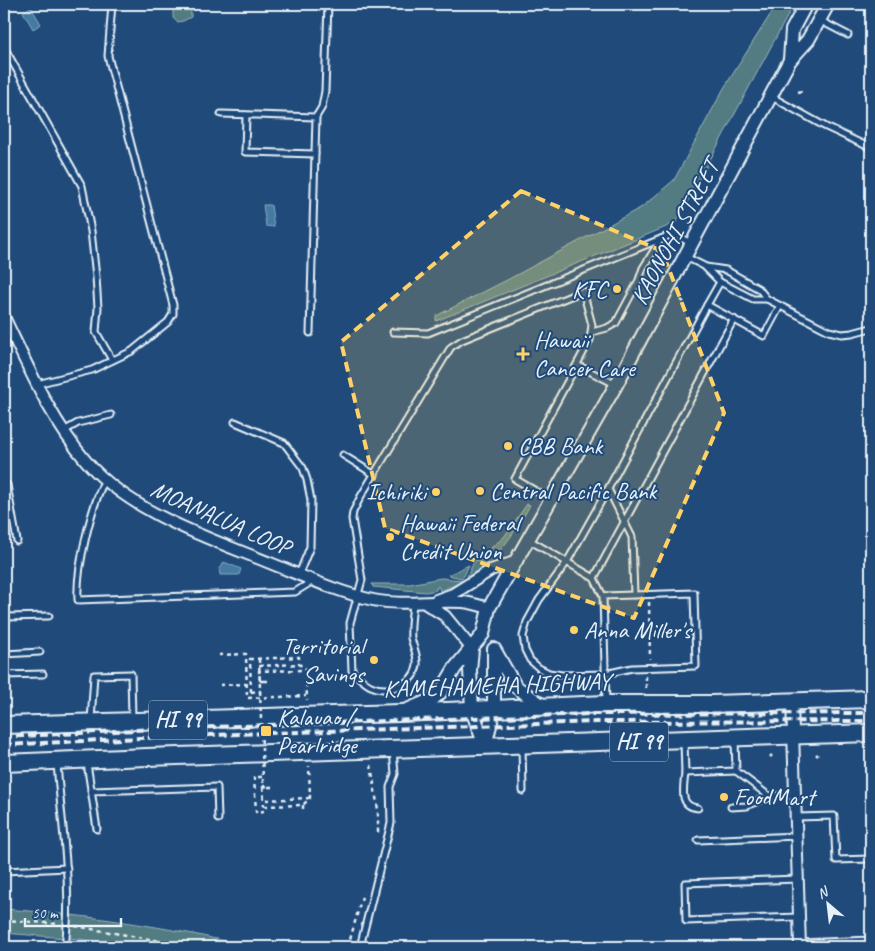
<svg xmlns="http://www.w3.org/2000/svg" width="875" height="951" viewBox="0 0 875 951" font-family="Caveat,sans-serif">
<rect width="100%" height="100%" fill="#1f4a7a"/>
<filter id="ink" filterUnits="userSpaceOnUse"><feTurbulence type="fractalNoise" baseFrequency=".02" numOctaves="2"/><feDisplacementMap in="SourceGraphic" scale="10" xChannelSelector="R" yChannelSelector="G"/><feConvolveMatrix kernelMatrix="1 2 1 2 8 2 1 2 1" color-interpolation-filters="sRGB"/></filter>
<g filter="url(#ink)">
<g fill="#527b82" stroke="#9db6bd">
<path d="M173,4H187L191,8V17L183,21L177,22L173,18Z"/>
<path d="M777,4H794L676,223L436,321V316L509,279L642,207L674,180L724,88Z"/>
<path d="M527,504L530,505C513,536 498,558 469,578L467,576L474,562L504,537Z"/>
<path d="M469,565L464,576L461,578L448,575Z"/>
<path d="M441,578L462,580L463,582L440,591L439,587H437L436,590L426,592L373,587L372,584H410Z"/>
<path d="M4,909C87,915 168,926 249,947H139L78,939L4,933Z"/>
</g>
<g fill="#447aa1" stroke="#86aac4">
<path d="M31,7L41,24L33,29L23,12Z"/>
<path d="M263,205H271L274,227L266,226Z"/>
<path d="M224,562L241,569L239,575H220L219,568H221Z"/>
</g>
<g fill="none" stroke-linecap="round" stroke-linejoin="round">
<defs>
<g id="service">
<path d="M819,20L848,35"/>
<path d="M4,47L82,186L91,231L96,277L98,308L96,332L112,360"/>
<path d="M772,97L826,127L871,148"/>
<path d="M221,114L316,117"/>
<path d="M246,115L245,152L315,154"/>
<path d="M686,257L704,266L720,282L753,299H767L829,331L842,334L852,333L871,328"/>
<path d="M706,267L726,270L759,289L767,299"/>
<path d="M720,282L707,305L764,336L780,306"/>
<path d="M393,332L428,333L673,234L691,243"/>
<path d="M592,332L607,328L616,323L639,280L643,268L661,239"/>
<path d="M310,333L316,117L322,107L325,91L328,4"/>
<path d="M577,365L615,384"/>
<path d="M37,384L92,370L132,351L168,322L173,314V305L108,56L112,4"/>
<path d="M235,422L284,443L303,468L307,480L311,500L310,547L299,574"/>
<path d="M64,431L78,423L111,415"/>
<path d="M343,455L375,475"/>
<path d="M105,479C91,508 76,568 78,600L295,592L313,581"/>
<path d="M4,485H7L17,541"/>
<path d="M608,489L632,537L634,595"/>
<path d="M529,540L594,578L603,596L606,702"/>
<path d="M594,578L734,319"/>
<path d="M603,596L694,593L696,666L632,668L605,674L562,675L549,673L539,668L530,660L525,650L523,636L527,622L539,600L567,562L608,489L707,305"/>
<path d="M413,603C412,615 410,627 411,638C413,647 418,655 417,665C414,685 388,694 371,686C364,683 358,676 352,671L350,623L362,580L352,519L353,512L361,496L451,347L462,340L583,291L592,325L590,340L515,479L551,500"/>
<path d="M4,619L5,617L49,616"/>
<path d="M4,654L40,652"/>
<path d="M4,675L43,674"/>
<path d="M91,721L94,675L131,674L132,718"/>
<path d="M684,741L685,773L736,771L735,740"/>
<path d="M522,746L523,791"/>
<path d="M57,762C61,824 73,886 65,947"/>
<path d="M87,763L97,829"/>
<path d="M736,771L769,796L795,795"/>
<path d="M685,773C684,787 678,807 698,808"/>
<path d="M91,791L217,787L218,819"/>
<path d="M731,807L747,806L769,796"/>
<path d="M796,817L834,816L836,860L871,859"/>
<path d="M698,840L797,836"/>
<path d="M4,871L67,868"/>
<path d="M798,879L685,883L686,921L799,917"/>
<path d="M800,943L871,940"/>
<path d="M360,947L391,823L390,787L395,774L393,750"/>
<path d="M564,947V945"/>
</g>
<g id="minor">
<path d="M4,317C28,366 50,419 86,461C131,513 208,538 270,563C303,576 337,592 373,600C403,606 433,600 463,602C472,603 481,606 489,608"/>
<path d="M436,600L453,594L491,570L517,561"/>
<path d="M426,604L445,616L472,649"/>
<path d="M792,701L800,947"/>
</g>
<g id="tertiary">
<path d="M790,60L792,30L806,4"/>
<path d="M472,649L470,670L472,710L485,746"/>
<path d="M494,649L515,686L543,706"/>
<path d="M407,710L433,699L440,693L455,668L483,634L489,608L616,385L790,60L808,40L828,4"/>
<path d="M485,746L494,709V650"/>
</g>
<g id="primary">
<path d="M4,725L400,713L606,704H712L871,699"/>
<path d="M4,763L147,757L871,733"/>
</g>
</defs>
<use href="#service" stroke="#e8f1f8" stroke-width="9"/>
<use href="#minor" stroke="#e8f1f8" stroke-width="14"/>
<use href="#tertiary" stroke="#e8f1f8" stroke-width="16"/>
<use href="#primary" stroke="#e8f1f8" stroke-width="20"/>
<g stroke="#e8f1f8" stroke-width="2.5" stroke-dasharray="4 4" stroke-linecap="butt">
<path d="M798,92L802,91"/>
<path d="M681,300L684,302"/>
<path d="M649,602L650,659"/>
<path d="M219,655L246,654L247,698L306,696"/>
<path d="M259,666L299,664"/>
<path d="M646,676V690"/>
<path d="M268,681H260L259,671L304,670"/>
<path d="M220,685L246,684"/>
<path d="M251,692L250,659L299,657V664L306,669L307,700"/>
<path d="M816,754L818,756"/>
<path d="M770,757L772,755"/>
<path d="M371,765L378,810V835"/>
<path d="M262,777H254L256,812L264,811"/>
<path d="M272,787H263L264,800L309,798"/>
<path d="M303,805V810"/>
<path d="M264,806L303,805L310,798L309,766"/>
<path d="M4,920L60,924"/>
<path d="M75,926L194,947"/>
<path d="M348,947L363,893"/>
</g>
<use href="#service" stroke="#1f4a7a" stroke-width="5"/>
<use href="#minor" stroke="#1f4a7a" stroke-width="10"/>
<use href="#tertiary" stroke="#1f4a7a" stroke-width="12"/>
<use href="#primary" stroke="#1f4a7a" stroke-width="16"/>
<g stroke="#e8f1f8" stroke-width="4" stroke-dasharray="8 4" stroke-linecap="butt">
<path d="M4,737L154,729L591,714L871,713"/>
<path d="M4,745L180,736L596,722L871,721"/>
</g>
<g stroke="#e8f1f8" stroke-width="2.5" stroke-dasharray="4 4" stroke-linecap="butt">
<path d="M259,659L264,811"/>
<path d="M260,681H268"/>
<path d="M251,692L260,691V693"/>
<path d="M263,786L272,787"/>
</g>
</g>
</g>
<path fill="#ffd166" fill-opacity="0.2" stroke="#ffd166" stroke-width="4" stroke-dasharray="10 6" stroke-linejoin="round" d="M521,191L662,251L724,413L634,618L385,528L341,342Z"/>
<g fill="#ffd166" stroke="#1f4a7a" stroke-width="2">
<circle cx="617" cy="289" r="5"/>
<path d="M520.5 346.5h5v5h5v5h-5v5h-5v-5h-5v-5h5z"/>
<circle cx="508" cy="446" r="5"/>
<circle cx="480" cy="491" r="5"/>
<circle cx="436" cy="492" r="5"/>
<circle cx="390" cy="537" r="5"/>
<circle cx="574" cy="630" r="5"/>
<circle cx="374" cy="660" r="5"/>
<rect x="260" y="725" width="12" height="12" rx="2.5"/>
<circle cx="724" cy="797" r="5"/>
</g>
<g text-anchor="middle" dominant-baseline="central" stroke-width="4" stroke-linejoin="round" paint-order="stroke">
<g fill="#1f4a7a" stroke="#acbfd2" stroke-width="1">
<rect x="149" y="700.5" width="58" height="39" rx="4"/>
<rect x="610" y="722.5" width="58" height="39" rx="4"/>
</g>
<g font-size="22" font-weight="bold" fill="#e8f1f8">
<text x="178" y="720">HI 99</text>
<text x="639" y="742">HI 99</text>
</g>
<g font-size="24" fill="#e8f1f8" stroke="#1f4a7a">
<text transform="translate(675 232) rotate(-62)">KAONOHI STREET</text>
<text transform="translate(221 518) rotate(24)">MOANALUA LOOP</text>
<text transform="translate(497 685) rotate(-2)">KAMEHAMEHA HIGHWAY</text>
</g>
<g font-size="24" fill="#e8f1f8" stroke="#1f4a7a" text-anchor="start">
<text x="607" y="289" text-anchor="end">KFC</text>
<text x="534" y="340">Hawaii<tspan x="534" dy="28">Cancer Care</tspan></text>
<text x="518" y="446">CBB Bank</text>
<text x="490" y="491">Central Pacific Bank</text>
<text x="426" y="492" text-anchor="end">Ichiriki</text>
<text x="400" y="523">Hawaii Federal<tspan x="400" dy="28">Credit Union</tspan></text>
<text x="584" y="630">Anna Miller's</text>
<text x="364" y="646" text-anchor="end">Territorial<tspan x="364" dy="28">Savings</tspan></text>
<text x="277" y="717">Kalauao /<tspan x="277" dy="28">Pearlridge</tspan></text>
<text x="734" y="797">FoodMart</text>
</g>
</g>
<rect width="875" height="951" fill="none" stroke="#1f4a7a" stroke-width="20"/>
<rect x="10" y="10" width="855" height="931" fill="none" stroke="#e8f1f8" stroke-width="2" filter="url(#ink)"/>
<g transform="translate(828 904) rotate(332)" stroke="#1f4a7a" stroke-width="4" paint-order="stroke">
<path d="M0-4L9 19L0 12L-9 19Z" fill="#e8f1f8"/>
<text y="-8" font-size="14" font-weight="bold" text-anchor="middle" fill="#e8f1f8">N</text>
</g>
<path d="M25 918v8h96v-8" fill="none" stroke="#e8f1f8" stroke-width="2.5"/>
<text x="32" y="918" font-size="15" fill="#e8f1f8" stroke="#1f4a7a" stroke-width="4" paint-order="stroke">50 m</text>
</svg>
